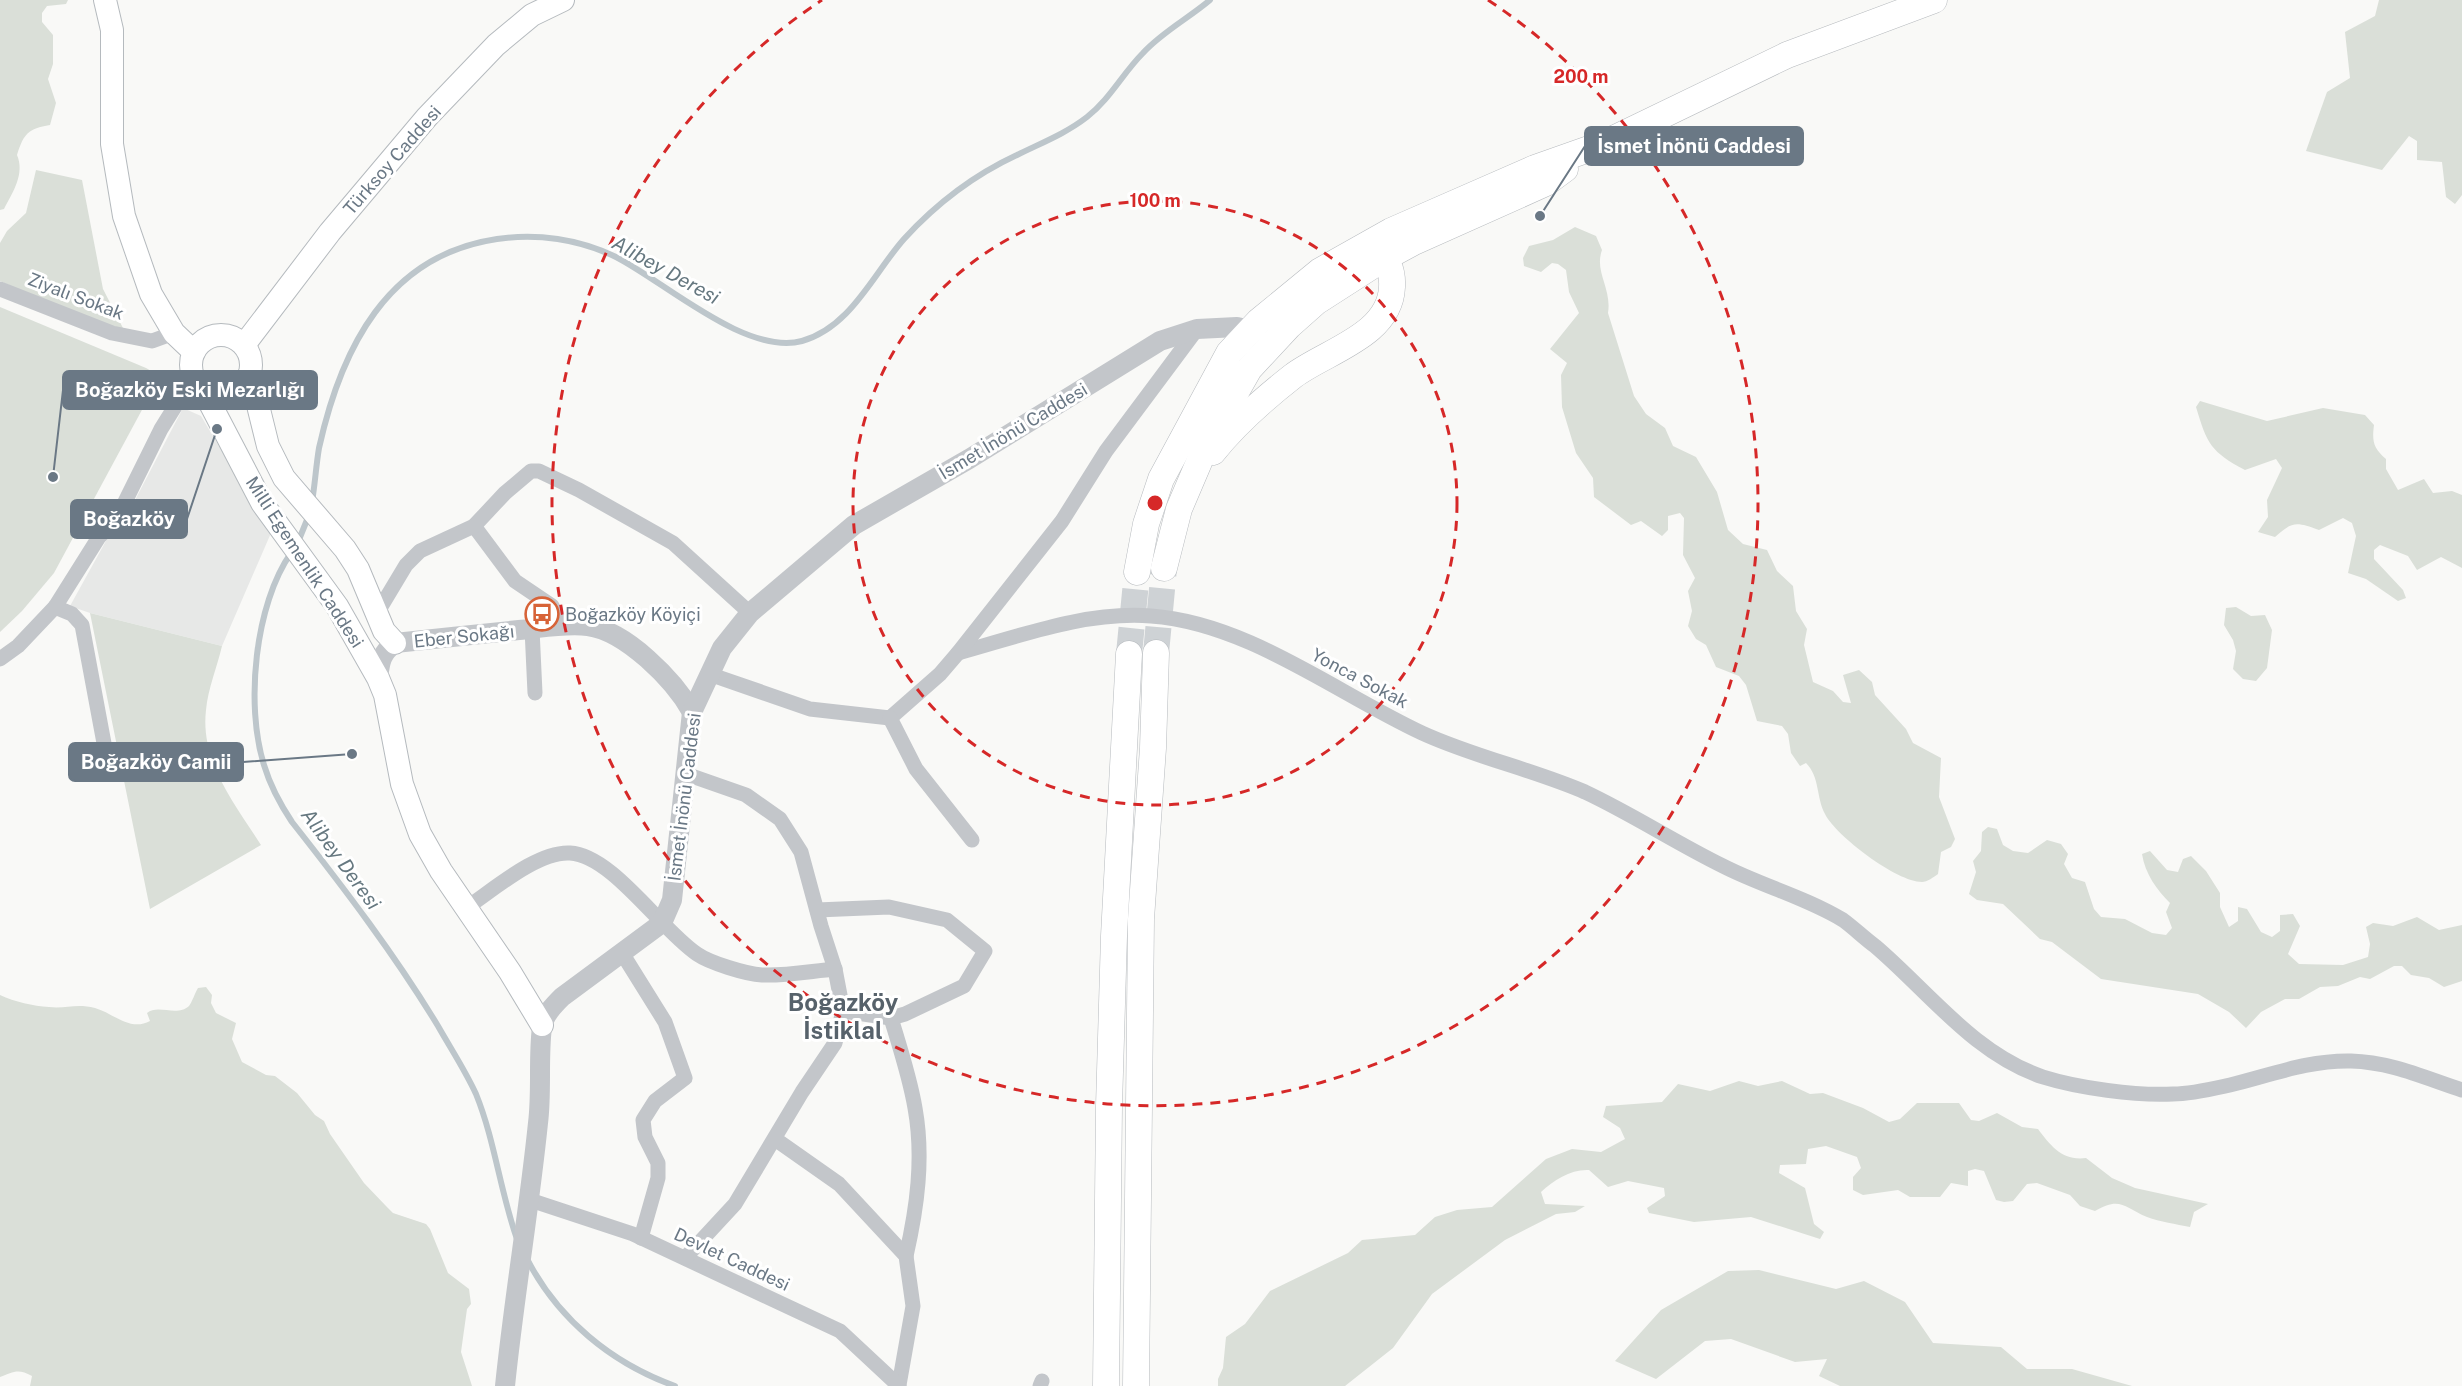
<svg xmlns="http://www.w3.org/2000/svg" width="2462" height="1386" viewBox="0 0 2462 1386" font-family="'Public Sans',sans-serif">
<rect width="100%" height="100%" fill="#f9f9f7"/>
<path fill="#e7e8e7" d="M183,408L201,416L271,533L222,646L90,613L70,606L107,539L122,525Z"/>
<g fill="#dadfd8">
<path d="M0,0H68L66,4L47,6L42,13V22L53,35V64L48,79L56,103L50,125C28,129 24,133 17,155C25,174 13,192 4,209L0,210Z"/>
<path d="M2379,0H2462V195L2455,204L2446,197L2442,162L2417,160V141L2409,136L2382,170L2306,151L2327,92L2350,78L2345,32L2375,16Z"/>
<path d="M36,170L82,180L103,289L125,332H112L0,281V243L7,231L26,213Z"/>
<path d="M1575,227L1596,236L1602,250C1594,272 1612,288 1608,313L1634,396L1646,414L1665,428L1673,446L1696,457L1717,492L1728,530L1743,544L1767,550L1777,571L1793,586L1796,611L1807,629L1804,645L1813,682L1833,691L1843,702L1851,703L1843,675L1859,670L1872,682L1875,695L1906,729L1913,743L1941,758L1939,797L1955,839L1951,847L1941,852L1938,874C1934,877 1927,882 1922,882C1897,882 1836,836 1825,814C1816,797 1820,777 1806,763L1800,766L1791,753L1788,734L1782,726L1757,721L1746,685L1739,676L1716,667L1706,645L1696,639L1688,626L1692,611L1688,591L1695,578L1683,555L1684,518L1680,513L1668,516V530L1662,536L1641,521L1631,525L1594,497L1593,478L1576,453L1562,407L1561,375L1567,363L1550,349L1579,313L1569,292L1566,270L1558,264L1552,263L1541,272L1524,266L1523,258L1529,246L1553,240Z"/>
<path d="M0,307L146,368L153,372L157,382L54,573L22,611L0,632Z"/>
<path d="M2200,401L2267,421L2323,408L2365,415L2374,425C2372,441 2373,448 2386,459V469L2398,490L2424,479L2433,493L2452,491L2462,495V568L2441,557L2417,570L2408,556L2380,545L2374,550V559L2403,590L2406,598L2398,601L2366,579L2348,573L2356,536L2352,523L2343,518L2319,530C2296,522 2293,521 2275,537L2258,532L2268,517L2267,500L2282,468L2276,459L2245,470C2211,452 2207,444 2196,407Z"/>
<path d="M2236,607L2251,616L2265,615L2272,630L2267,668L2256,681L2243,679L2233,669L2236,651L2233,640L2224,625L2226,608Z"/>
<path d="M90,613L222,646C217,667 208,689 206,710C200,762 235,804 261,845L150,909Z"/>
<path d="M1988,827L1997,829L2003,845L2013,851L2028,853L2047,840L2061,844L2068,854L2064,864L2072,878L2085,882L2094,909L2101,917L2125,919L2152,933L2166,935L2172,928L2166,912L2170,903C2157,890 2145,874 2142,854L2150,851L2167,870L2178,872L2183,859L2191,856L2206,871L2220,893V907L2229,927L2238,921V907L2247,909L2261,932L2272,937L2280,931V915L2293,914L2300,926L2288,954L2299,964L2343,965L2368,957L2370,944L2366,927L2373,923L2393,926L2417,917L2439,930L2462,925V981L2444,987L2429,978L2411,975L2402,966H2394L2370,979L2360,977L2338,986L2320,987L2299,999H2285L2261,1012L2246,1028L2229,1012L2198,994L2101,979L2052,942L2040,939L2003,904L1977,900L1969,894L1976,872L1973,861L1981,851L1982,832Z"/>
<path d="M206,987L212,995L211,1003L216,1013L236,1023L232,1039L242,1062L266,1075L275,1076L297,1093L315,1115L324,1121L330,1134L364,1183L386,1206L393,1213L426,1224L430,1229L448,1273L469,1289L471,1304L467,1309L461,1352L472,1386H30L32,1376C18,1368 13,1372 0,1377V995C15,1002 33,1006 49,1007C66,1009 76,1003 95,1008C113,1013 130,1032 150,1021L147,1013C158,1004 177,1017 189,1006C192,1002 195,993 198,988Z"/>
<path d="M1739,1081L1758,1086L1782,1081L1810,1094L1823,1093L1863,1108L1889,1122L1900,1119L1917,1103H1959L1971,1120L1979,1121L1997,1113L2022,1127L2038,1129C2051,1146 2062,1161 2086,1158L2112,1178L2135,1188L2208,1204L2194,1212L2190,1227C2176,1224 2160,1222 2147,1217C2124,1207 2120,1196 2095,1211L2080,1206L2070,1195L2037,1183L2027,1184L2013,1201L2004,1202L1996,1200L1984,1171L1975,1169L1968,1171V1186L1951,1183L1940,1197H1910L1898,1190L1863,1195L1853,1190V1177L1861,1168L1857,1157L1826,1146L1808,1149L1806,1164L1780,1165L1779,1173L1805,1188L1814,1224L1824,1232L1820,1239L1751,1217L1694,1222L1649,1213L1647,1208L1665,1196L1664,1188L1628,1181L1608,1187L1589,1170C1571,1169 1554,1180 1541,1192L1545,1204L1585,1206L1575,1212L1556,1214L1505,1240L1432,1294L1393,1348L1345,1386H1218V1379L1223,1368L1226,1337L1245,1324L1270,1291L1348,1253L1362,1240L1415,1235L1435,1217L1457,1210L1492,1207L1546,1159L1572,1149L1601,1152L1625,1139L1620,1128L1603,1117L1606,1106L1662,1102L1678,1084L1710,1091Z"/>
<path d="M1759,1270L1836,1289L1864,1281L1905,1302L1933,1343L2001,1347L2027,1369H2072L2132,1386H1840L1819,1376L1827,1359L1795,1362L1731,1339L1705,1341L1656,1379L1615,1361L1661,1310L1728,1271Z"/>
</g>
<g fill="none" stroke-linecap="round" stroke-linejoin="round">
<g stroke="#bdc6cb" stroke-width="6">
<path d="M312,502C315,484 316,466 319,448C341,349 387,255 497,239C537,233 579,239 616,257C665,282 746,356 802,341C851,327 873,274 904,239C936,204 974,175 1017,155C1041,143 1065,134 1087,117C1110,99 1123,73 1143,53C1162,32 1189,18 1210,0"/>
<path d="M298,542L309,515"/>
<path d="M291,553C255,604 245,705 264,765C270,785 280,804 292,822C344,888 395,955 438,1026C451,1049 465,1070 476,1094C495,1141 500,1191 517,1239"/>
<path d="M527,1259C558,1319 611,1363 675,1386"/>
</g>
<g stroke="#ced2d5" stroke-width="26" stroke-dasharray="26 13" stroke-linecap="butt">
<path d="M1156,653L1164,568"/>
<path d="M1129,654L1137,572"/>
</g>
<defs>
<g id="secondary">
<path d="M105,0L112,30V144L124,216L151,294L174,333L194,352"/>
<circle cx="221" cy="365" r="30"/>
<path d="M244,345L330,232L427,117L496,45L532,15L563,0"/>
<path d="M250,373L268,446L284,478L345,549L358,569L384,631L395,643"/>
<path d="M202,388L262,503L337,606L378,678L385,695L402,784L420,834L441,871L510,972L542,1025"/>
</g>
<g id="primary">
<path d="M1213,452C1235,424 1265,398 1293,376C1326,351 1390,336 1392,287C1393,269 1387,259 1375,247"/>
<path d="M1164,568L1179,509L1208,441L1249,369L1289,326L1316,302L1386,257L1412,243L1546,183L1565,169"/>
<path d="M1137,572L1146,524L1161,479L1229,353L1259,321L1320,271L1391,231L1535,168L1603,144L1787,55L1934,0"/>
<path d="M1106,1386L1109,1106L1114,936L1129,654"/>
<path d="M1136,1386L1141,919L1153,748L1156,653"/>
</g>
</defs>
<use href="#secondary" stroke="#b5babe" stroke-width="24"/>
<use href="#primary" stroke="#b6babe" stroke-width="27"/>
<g stroke="#c3c6ca" stroke-width="15">
<path d="M0,289L112,333L152,341L174,333"/>
<path d="M474,526L515,581L552,606L563,626"/>
<path d="M55,607L72,614L82,625L109,770"/>
<path d="M376,615L406,565L420,551L474,526L505,493L531,471H539L579,490L673,543L750,613"/>
<path d="M532,629L535,693"/>
<path d="M958,653C1020,636 1086,611 1151,616C1248,623 1336,693 1422,733C1474,757 1532,769 1585,792C1632,814 1676,843 1723,866C1762,886 1805,897 1843,920C1854,928 1864,938 1875,946C1928,991 1974,1054 2043,1077C2078,1088 2136,1096 2173,1094C2192,1094 2212,1089 2230,1085C2271,1075 2309,1060 2351,1061C2391,1062 2425,1078 2462,1090"/>
<path d="M0,659L18,646L55,607L99,537L117,518L161,429L194,376"/>
<path d="M709,674L810,709L890,718L940,674L958,653L1062,521L1106,451L1197,329"/>
<path d="M890,718L916,769L972,840"/>
<path d="M466,908C492,891 537,851 570,853C612,855 661,930 697,954C710,963 746,974 762,975C786,976 812,971 835,969"/>
<path d="M817,910L889,907L947,920L985,951L964,986L905,1014L891,1018L843,1011"/>
<path d="M622,953L665,1022L685,1078L655,1101L643,1120L645,1137L658,1163V1178L641,1238"/>
<path d="M891,1018C900,1048 910,1078 915,1108C924,1158 917,1208 906,1256"/>
<path d="M775,1139L839,1184L906,1256L913,1306L899,1385"/>
<path d="M530,1200L633,1234L840,1331L899,1386"/>
<path d="M685,1258L735,1204L802,1092L835,1043L843,1011L835,969L821,926L801,852L780,819L746,795L686,774"/>
<path d="M1040,1386L1042,1381"/>
</g>
<g stroke="#c3c6ca" stroke-width="20">
<path d="M378,678C380,662 381,653 395,643C436,639 478,634 519,630C541,628 566,623 588,626C626,631 674,680 692,712"/>
<path d="M505,1386C514,1298 529,1211 538,1123C542,1091 538,1058 542,1027C544,1015 554,1005 562,997L662,923L672,900L692,712L722,648L750,613L854,525L969,459L1160,341L1197,329L1237,327L1251,330"/>
</g>
<use href="#secondary" stroke="#fff" stroke-width="22"/>
<use href="#primary" stroke="#fff" stroke-width="26"/>
</g>
<g fill="none" stroke="#d62828" stroke-width="3" stroke-dasharray="10 8">
<circle cx="1155" cy="503" r="302"/>
<path d="M1488 0A603 603 0 1 1 822 0"/>
</g>
<defs>
<symbol id="bus-ring" viewBox="-11 -11 22 22"><circle r="9.5" fill="#fff" stroke="#d76338" stroke-width="1.5"/><path d="M-5-6H5V4H4V6H2V4H-2V6H-4V4H-5ZM-3.5-4V0h7V-4ZM-3.5 1.2v1.5H-2V1.2ZM2 1.2v1.5H3.5V1.2Z" fill="#d76338"/></symbol>
</defs>
<g fill-rule="evenodd">
<use href="#bus-ring" x="523" y="595" width="38" height="38"/>
</g>
<g text-anchor="middle" dominant-baseline="central" stroke-width="6" stroke-linejoin="round" paint-order="stroke">
<g font-size="18" fill="#6a7885" stroke="#fff">
<text transform="translate(392 160) rotate(-49)">Türksoy Caddesi</text>
<text transform="translate(76 296) rotate(21)">Ziyalı Sokak</text>
<text transform="translate(1013 431) rotate(-31)">İsmet İnönü Caddesi</text>
<text transform="translate(305 562) rotate(57)">Milli Egemenlik Caddesi</text>
<text transform="translate(464 636) rotate(-6)">Eber Sokağı</text>
<text transform="translate(1360 678) rotate(28)">Yonca Sokak</text>
<text transform="translate(684 797) rotate(-83)">İsmet İnönü Caddesi</text>
<text transform="translate(732 1259) rotate(25)">Devlet Caddesi</text>
</g>
<g font-size="18" fill="#6a7885" stroke="#fff" text-anchor="start">
<text x="565" y="614">Boğazköy Köyiçi</text>
</g>
<g font-size="20" font-style="italic" fill="#667880" stroke="#fff">
<text transform="translate(666 270) rotate(29)">Alibey Deresi</text>
<text transform="translate(341 859) rotate(54)">Alibey Deresi</text>
</g>
<g font-size="24" font-weight="bold" fill="#57626b" stroke="#fff">
<text x="843" y="1002">Boğazköy<tspan x="843" dy="28">İstiklal</tspan></text>
</g>
</g>
<circle cx="1155" cy="503" r="9" fill="#d62828" stroke="#fff" stroke-width="3"/>
<g font-size="18" text-anchor="middle" font-weight="bold" fill="#d62828" stroke="#fff" stroke-width="6" stroke-linejoin="round" paint-order="stroke">
<text x="1581" y="83">200 m</text>
<text x="1155" y="207">100 m</text>
</g>
<path fill="none" stroke="#6a7885" stroke-width="2" d="M1540 216L1585 146M53 477L63 390M217 429L187 519M352 754L243 762"/>
<g fill="#6a7885" stroke="#fff" stroke-width="2">
<circle cx="1540" cy="216" r="6"/>
<circle cx="53" cy="477" r="6"/>
<circle cx="217" cy="429" r="6"/>
<circle cx="352" cy="754" r="6"/>
</g>
<g fill="#6a7885" stroke="#6a7885" stroke-width="2">
<rect x="1585" y="127" width="218" height="38" rx="6"/>
<rect x="63" y="371" width="254" height="38" rx="6"/>
<rect x="71" y="500" width="116" height="38" rx="6"/>
<rect x="69" y="743" width="174" height="38" rx="6"/>
</g>
<g font-size="20" text-anchor="middle" font-weight="bold" fill="#fff">
<text x="1694" y="153">İsmet İnönü Caddesi</text>
<text x="190" y="397">Boğazköy Eski Mezarlığı</text>
<text x="129" y="526">Boğazköy</text>
<text x="156" y="769">Boğazköy Camii</text>
</g>
</svg>
